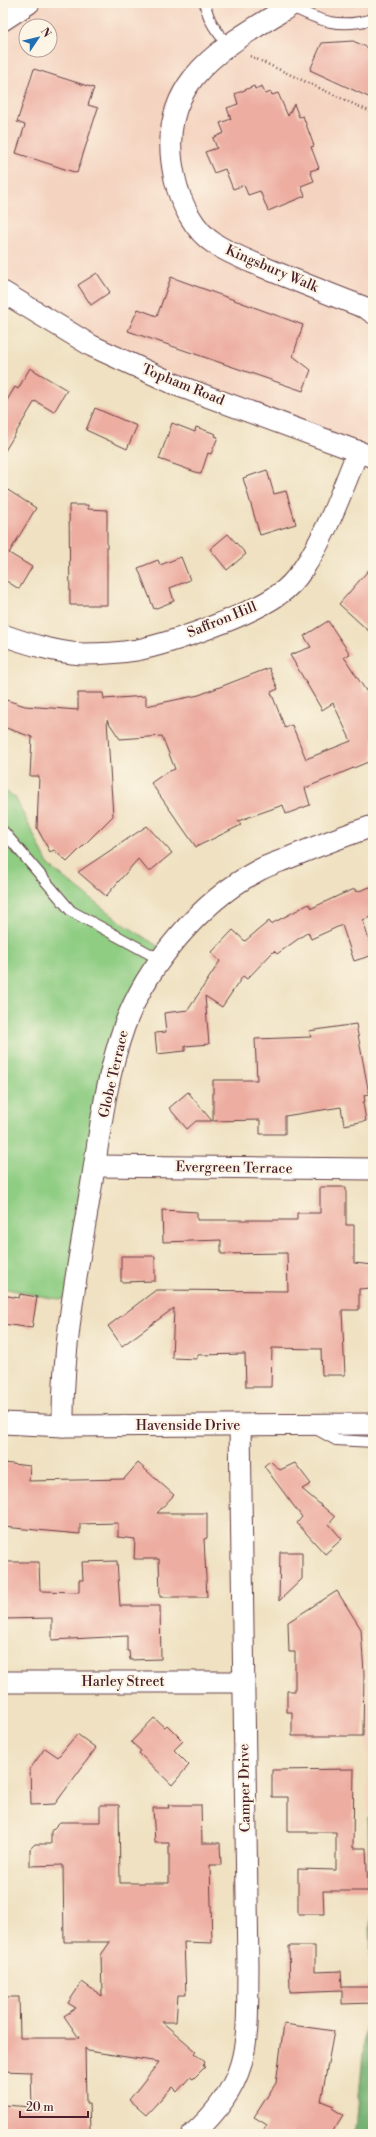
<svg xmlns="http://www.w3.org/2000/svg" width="376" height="2137" viewBox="0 0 376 2137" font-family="'Libre Bodoni',serif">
<rect width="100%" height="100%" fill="#fcf5e5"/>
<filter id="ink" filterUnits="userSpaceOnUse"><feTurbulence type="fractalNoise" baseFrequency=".025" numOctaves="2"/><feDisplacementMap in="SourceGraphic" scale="8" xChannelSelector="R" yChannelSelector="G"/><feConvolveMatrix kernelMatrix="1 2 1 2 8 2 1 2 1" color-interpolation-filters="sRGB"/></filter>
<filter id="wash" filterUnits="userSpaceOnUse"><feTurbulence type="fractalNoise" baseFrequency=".012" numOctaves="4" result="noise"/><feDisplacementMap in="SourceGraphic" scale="16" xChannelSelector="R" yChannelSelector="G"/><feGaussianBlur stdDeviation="0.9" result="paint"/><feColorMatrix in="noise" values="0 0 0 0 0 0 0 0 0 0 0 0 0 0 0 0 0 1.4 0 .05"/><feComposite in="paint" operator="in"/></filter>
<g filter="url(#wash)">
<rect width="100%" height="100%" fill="#efe1c1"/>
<g fill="#f4d3c0" fill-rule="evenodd">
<path d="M30,3H373V456L180,385L3,292V21ZM26,26H50V50H26Z"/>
<path d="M373,1629V1820L368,1817L366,1635Z"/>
</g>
<path fill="#8fcd83" stroke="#6c7657" d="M3,790L15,797L49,866L122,923L167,952L124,1028L73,1300L50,1298L3,1288Z"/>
<path fill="#73b071" stroke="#5e684e" d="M368,1817L373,1820V2134H353L356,2128L371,1969Z"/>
<g id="blocks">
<g fill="#edada1">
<path d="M353,41L373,50V99L310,70L322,43Z"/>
<path d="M34,69L94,88L88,105L98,108L77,173L16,153L25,125L17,122Z"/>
<path d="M254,86L255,89L262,86L265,94L271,92L272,95L278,93L288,116L294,104L299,117L303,116L314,146L311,147L319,168L310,171L314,181L301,186L305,196L268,211L260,191L248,195L244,185L233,189L225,169L214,173L205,152L217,148L213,138L224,133L220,123L231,119L227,108L238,104L235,94Z"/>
<path d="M97,273L110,292L91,305L78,285Z"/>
<path d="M171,277L303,325L293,356L311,370L303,391L128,331L138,309L157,316Z"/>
<path d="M30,368L67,390L54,412L35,401L3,454V407L15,387L18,389Z"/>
<path d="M95,408L137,426L127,449L86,430Z"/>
<path d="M172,423L195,432L196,427L216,434L215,436L218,437L211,454L208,453L201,474L159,459Z"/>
<path d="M267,470L274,494L286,491L296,524L260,535L243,478Z"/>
<path d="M3,487L36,508L9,553L32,567L19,589L3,579Z"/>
<path d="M69,505H88V509L107,510V605H70Z"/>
<path d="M228,534L246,554L227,570L210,549Z"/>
<path d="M181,557L190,580L170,588L174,601L154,609L138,568L158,560L160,565Z"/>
<path d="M373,565V635L339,604Z"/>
<path d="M328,621L350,654L344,657L366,691L373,688V760L305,788L310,805L286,814L283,805L238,821L241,825L196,847L151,783L165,773L175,769L162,736L120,739L107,720L113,816L67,862L54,850L50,852L37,828L39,776H30L32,737L3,727V699L25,706L78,710V693H103L104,699L146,696V706L199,695L269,668L278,689L271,692L285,728L292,725L306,759L351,741L333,703L322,710L290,655L311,647L304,636Z"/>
<path d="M147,826L172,853L149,872L138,859L106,896L78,872Z"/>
<path d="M373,886V916L363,920L373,955L354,961L342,925L311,939L308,932L277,954L274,951L247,979L243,976L222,1007L205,996L209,1044L185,1046V1051L157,1054L155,1033L166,1032L164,1013L188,1010L220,961L211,953L233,930L245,941L269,921L271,924L309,904L312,908L342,894L355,889L356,892Z"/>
<path d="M356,1024L369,1094L364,1095L365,1102H363L366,1121L344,1125L341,1107L285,1116V1134H260V1120L213,1121V1080H257L255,1039L311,1037L309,1031Z"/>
<path d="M188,1092L212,1121H196L187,1129L169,1108Z"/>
<path d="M320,1187H346V1225H354V1263L373,1265V1288L359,1289V1310H342L345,1375H322L321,1349L272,1348L271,1387H246L245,1354L197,1355V1359L172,1358L174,1308L122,1346L108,1326L156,1290L288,1291L287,1253L221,1254V1240L163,1242L162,1210L197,1212V1220H297V1213H320Z"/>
<path d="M121,1256H155V1281L121,1282Z"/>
<path d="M20,1294L37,1297L32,1328L3,1324V1295L19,1298Z"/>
<path d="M270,1461L280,1470L295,1463L311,1484L302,1489L335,1517L329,1524L342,1539L325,1554L297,1523L302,1517L264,1466Z"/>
<path d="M3,1463L30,1466L29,1481L124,1479L138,1463L174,1495L157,1513H207V1538L204,1539L207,1597H160L159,1559H134L135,1539L118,1537V1523L80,1524V1534L3,1527Z"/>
<path d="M280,1552H302V1579L279,1601Z"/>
<path d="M117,1561L120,1606H160L161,1659L130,1660L129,1651H127V1636L52,1640V1618L3,1619L4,1562H39L40,1591L79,1592V1580H83L82,1562Z"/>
<path d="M337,1591L361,1629L364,1673L363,1736H292V1712H287V1691H295V1652H289L288,1622Z"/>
<path d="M154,1718L164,1727L167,1725L183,1741L174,1750L189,1765L172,1785L139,1753L141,1751L131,1742Z"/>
<path d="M77,1734L96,1748L55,1804L31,1805L30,1769L45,1748L58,1757Z"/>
<path d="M354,1769L353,1848H366L368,1891H323L324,1914H298V1869L336,1870V1832H288V1797H272V1770Z"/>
<path d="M100,1805H119L120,1883H169V1843H155L153,1808H169L168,1805H201L202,1843H220L221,1865H210L212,1943L184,1942L186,1995H178L176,2022H162L196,2051L194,2053L205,2062L203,2066L205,2067L193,2079L190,2077L177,2092L172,2087L146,2115L129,2100L159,2062L88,2051L85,2048L86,2104H89L90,2130L68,2131V2134H3V2105L32,2107L31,2072L3,2071V1997H19L20,2038H79L64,2016L76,2008L68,2003L82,1982L102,1996L101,1955L110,1942H64L63,1865L30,1866V1849L35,1844H51V1831L60,1822H100Z"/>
<path d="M289,1946H315V1972L341,1971L342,1987H373V2003L342,2004V1990L290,1992Z"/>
<path d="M284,2024L334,2031L321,2101L334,2106L332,2108L343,2115L331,2134H261L267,2125L254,2117L276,2083Z"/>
</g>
</g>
</g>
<g filter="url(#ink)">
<use href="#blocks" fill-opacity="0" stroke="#633c42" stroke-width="1"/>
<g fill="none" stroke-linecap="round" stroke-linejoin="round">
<defs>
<g id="lane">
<path d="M205,3C208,21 217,32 228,45"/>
<path d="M290,6C320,21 339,29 373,19"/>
<path d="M3,831L71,911L161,960"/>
<path d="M314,1428L336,1440L373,1442"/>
</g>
<g id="street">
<path d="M295,3C224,47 152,80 175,179C180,202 194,231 215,244C232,255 252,262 270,270C302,283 334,296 366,308L373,313"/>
<path d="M3,20L29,3"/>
<path d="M3,292L92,346L179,386L373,457"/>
<path d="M3,635C29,644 54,652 82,654C100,654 119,653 137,650C172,643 248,616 278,595C287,589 297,578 303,569C327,534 342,490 358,451"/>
<path d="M95,1166L373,1169"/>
<path d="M3,1423L63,1426L373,1424"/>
<path d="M63,1426C62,1348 77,1271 90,1194C99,1139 105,1080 124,1027C146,966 201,901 259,870C270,864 282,861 293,856C320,845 346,835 373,826"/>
<path d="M3,1682H243"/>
<path d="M193,2134C253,2080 247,2040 248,1966L240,1426"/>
</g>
</defs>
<use href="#lane" stroke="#633c42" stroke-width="12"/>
<use href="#street" stroke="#633c42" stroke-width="23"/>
<path stroke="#633c42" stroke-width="2.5" stroke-dasharray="1 3" stroke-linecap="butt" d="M250,56L373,113"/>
<use href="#lane" stroke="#fff" stroke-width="10"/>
<use href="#street" stroke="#fff" stroke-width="21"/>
</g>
</g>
<g text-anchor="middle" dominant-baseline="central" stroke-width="4" stroke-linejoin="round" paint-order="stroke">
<g font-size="14" fill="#4a1f2b" stroke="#fcf5e5">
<text transform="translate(272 269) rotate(23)">Kingsbury Walk</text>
<text transform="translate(183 385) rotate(22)">Topham Road</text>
<text transform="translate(222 620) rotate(-22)">Saffron Hill</text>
<text transform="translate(114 1074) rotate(-77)">Globe Terrace</text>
<text transform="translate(234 1168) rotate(1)">Evergreen Terrace</text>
<text x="188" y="1426">Havenside Drive</text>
<text x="123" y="1682">Harley Street</text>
<text transform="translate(245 1788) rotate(-91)">Camper Drive</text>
</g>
</g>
<rect width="376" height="2137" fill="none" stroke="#fcf5e5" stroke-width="16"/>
<g transform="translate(38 38) rotate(55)"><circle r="19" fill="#fcf5e5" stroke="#b59f9b"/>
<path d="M0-3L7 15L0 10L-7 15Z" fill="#1f6fb2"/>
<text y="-6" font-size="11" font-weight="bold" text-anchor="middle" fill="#4a1f2b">N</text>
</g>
<path d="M20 2111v6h68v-6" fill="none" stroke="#4a1f2b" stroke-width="2"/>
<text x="26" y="2111" font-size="12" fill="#4a1f2b" stroke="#fcf5e5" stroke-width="3" paint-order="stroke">20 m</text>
</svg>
